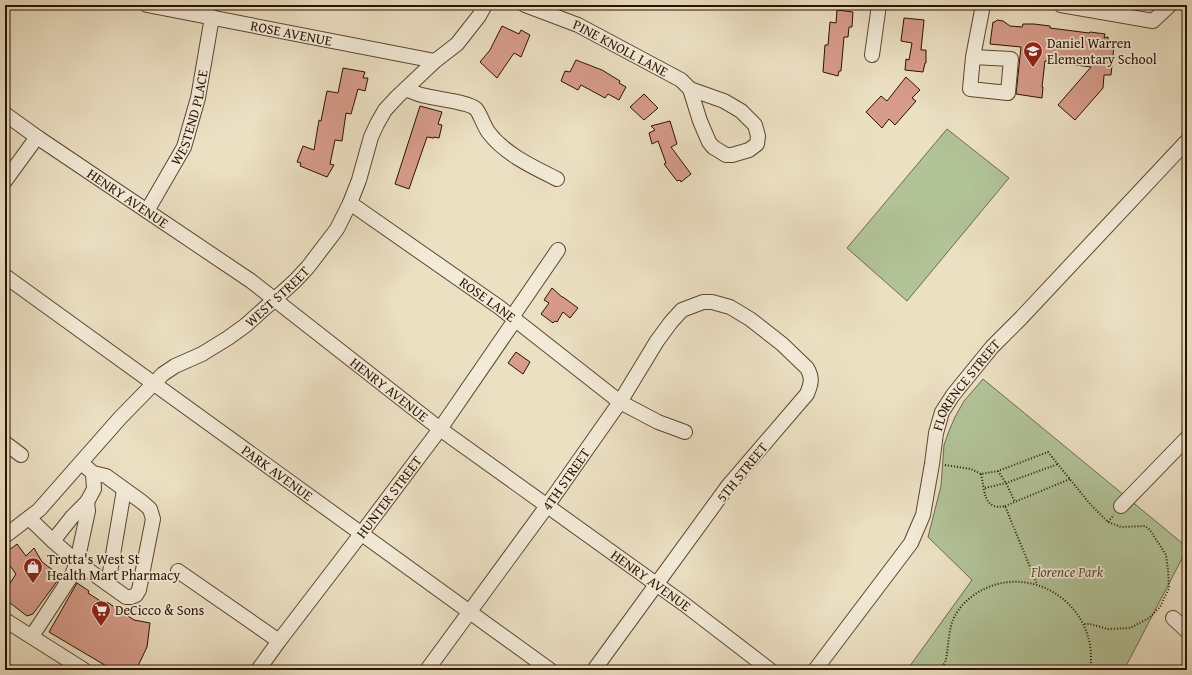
<svg xmlns="http://www.w3.org/2000/svg" width="1192" height="675" viewBox="0 0 1192 675" font-family="'Gentium Book Plus',serif">
<rect width="100%" height="100%" fill="#ece0c3"/>
<filter id="stains"><feTurbulence type="fractalNoise" baseFrequency=".005" numOctaves="4"/><feColorMatrix values="0 0 0 0 .2 0 0 0 0 .09 0 0 0 0 .02 0 0 0 .5 -.17"/></filter>
<radialGradient id="worn" r=".72"><stop offset=".6" stop-color="#630" stop-opacity="0"/><stop offset="1" stop-color="#630" stop-opacity=".3"/></radialGradient>
<g fill="#b2c398" stroke="#6e6a4c">
<path d="M947,129L1009,178L907,301L847,248Z"/>
<path d="M983,379L1187,547V549L1124,670H907L972,580L928,537L941,486L944,445L949,431L955,417L964,401Z"/>
</g>
<g fill="#d79c8a" stroke="#291200">
<path d="M837,10L853,12L852,27H849L848,37H844L841,71H839L838,76L823,72L825,45H828L830,22L836,23Z"/>
<path d="M904,18L924,20L921,50H926V63H925L923,72L905,70L906,59L909,60L912,43L901,41Z"/>
<path d="M997,20L1003,21L1010,26L1022,27L1023,24H1034L1050,26V28L1089,33L1090,32L1105,34L1104,38L1108,37L1109,47L1114,46L1111,75H1104L1103,88L1075,120L1058,105L1091,67L1045,61L1042,87H1043L1042,98L1016,94L1021,47L990,44L993,22H995Z"/>
<path d="M502,26L519,34L521,30L530,35L521,57L514,53L497,78L480,62L490,50Z"/>
<path d="M576,60L602,70L620,81L619,83L626,87L619,100L608,94L605,98L581,85L578,90L561,81L565,71L570,72Z"/>
<path d="M343,68L365,72L363,78H368L365,91L358,89L351,114L346,113L342,141L335,140L330,164L334,165L327,177L300,166L301,163L297,162L303,146L314,150L319,120L321,121L327,91L338,93Z"/>
<path d="M906,77L920,90L912,98L916,101L895,125L889,119L882,128L866,112L881,96L887,101Z"/>
<path d="M644,94L658,108L644,120L630,107Z"/>
<path d="M420,106L442,112L438,124L442,125L439,138L434,137V138L427,137L409,189L395,184Z"/>
<path d="M670,121L677,144L671,147L691,174L681,182L680,180L677,181L664,164L666,163L658,141L652,144L649,133L655,130L651,126Z"/>
<path d="M552,288L562,297H563L578,308L570,318L563,312L557,322L555,321L553,323L541,314L549,303L544,300Z"/>
<path d="M516,352L530,362L523,374L508,363Z"/>
<path d="M17,544L26,556L34,548L42,562L61,576L33,614L27,616L5,599V591L16,574L5,559V553Z"/>
<path d="M77,583L89,591L88,593L105,604L107,602L134,620L150,623L147,647L136,670H113L49,632Z"/>
</g>
<g fill="none" stroke-linecap="round" stroke-linejoin="round">
<defs>
<g id="minor">
<path id="s1" d="M147,5L435,61"/>
<path id="s2" d="M525,5L578,25L681,80L690,89"/>
<path d="M1061,5L1153,21L1170,5"/>
<path d="M872,55L879,5"/>
<path d="M973,57L1011,59L1008,93L970,89L973,57L983,5"/>
<path d="M406,89C413,92 419,95 426,96C437,99 469,102 476,109C480,113 484,127 489,133C505,154 533,167 557,179"/>
<path d="M690,89L724,101L741,111L755,125L758,136L757,144L749,150L732,155H726L713,147L709,142L700,121Z"/>
<path id="s3" d="M5,114L37,137L251,281L440,429L684,604L770,670"/>
<path d="M5,181L37,137"/>
<path id="s4" d="M350,203L499,307L620,402L658,422L685,432"/>
<path id="s5" d="M147,211L184,147L198,98L212,17"/>
<path id="s6" d="M5,276L550,670"/>
<path d="M512,317L558,250"/>
<path d="M5,443L21,455"/>
<path d="M86,467L93,473L94,489L87,502"/>
<path d="M1121,506L1187,438"/>
<path d="M29,518L53,541"/>
<path id="s7" d="M5,536L39,510L120,418L163,374L175,366L202,354L228,338L246,325L295,281L308,267L337,229L350,203L359,180L371,137L377,124L385,110L397,97L435,61L457,44L479,16L485,5"/>
<path d="M178,571L279,641"/>
<path d="M108,584L124,490"/>
<path d="M1173,618L1187,631"/>
<path d="M5,620L84,670"/>
<path d="M32,636L72,575L77,562L88,511L87,502L72,517L53,541L77,562L126,597H131L136,595L139,590L153,519L150,509L142,502L106,476L93,473"/>
<path id="s8" d="M258,670L279,641L361,534L440,429L515,320"/>
<path id="s9" d="M427,670L547,506L620,402L657,341L671,322L682,310L703,302H712L730,307L750,319L782,344L807,368C813,378 811,384 807,394L728,486L594,670"/>
<path id="s10" d="M815,670L911,543L923,515L932,464L936,433L942,412L953,395L992,347L1021,318L1187,141"/>
</g>
</defs>
<use href="#minor" stroke="#5a4631" stroke-width="16"/>
<g stroke="#291200" stroke-width="2" stroke-dasharray="1 2" stroke-linecap="butt">
<path d="M945,465L971,469L981,474L998,471L1048,452L1090,504L1108,522L1121,527L1145,526L1150,530L1166,555L1168,570L1169,588L1160,607L1149,618L1130,628L1108,629L1090,624H1083"/>
<path d="M998,471L1006,483L1015,502"/>
<path d="M981,474C985,490 983,511 1005,506L1037,584"/>
<path d="M985,488L1006,483L1058,464"/>
<path d="M1005,506L1070,479"/>
<path d="M1108,522L1114,515"/>
<path d="M941,670C943,666 945,662 946,659C949,644 948,627 956,614C964,600 979,590 994,585C1047,569 1099,615 1090,670"/>
</g>
<use href="#minor" stroke="#f3ebd8" stroke-width="14"/>
</g>
<defs>
<symbol id="school-pin" viewBox="-11 -11 22 30"><path d="M0 17L-7.5 6A9.5 9.5 0 1 1 7.5 6Z" fill="#8f2418" stroke="#f3ebd8"/><path d="M0-5L7-2L0 1L-7-2ZM-4 1L0 2.5L4 1V4Q0 6-4 4Z" fill="#fff"/></symbol>
<symbol id="shop-pin" viewBox="-11 -11 22 30"><path d="M0 17L-7.5 6A9.5 9.5 0 1 1 7.5 6Z" fill="#8f2418" stroke="#f3ebd8"/><path d="M-5-2.5h2.3a2.7 3.5 0 0 1 5.4 0H5L5.5 6h-11ZM-1.5-2.5h3a1.5 2.3 0 0 0-3 0Z" fill="#fff"/></symbol>
<symbol id="supermarket-pin" viewBox="-11 -11 22 30"><path d="M0 17L-7.5 6A9.5 9.5 0 1 1 7.5 6Z" fill="#8f2418" stroke="#f3ebd8"/><path d="M-6-5.5h2.5l.6 2H6L4.5 2H-2.5L-4.4-4H-6ZM-1.5 3.2a1.3 1.3 0 1 0 .1 0ZM3 3.2a1.3 1.3 0 1 0 .1 0Z" fill="#fff"/></symbol>
</defs>
<g fill-rule="evenodd">
<use href="#school-pin" x="1022" y="40" width="22" height="30"/>
<use href="#shop-pin" x="22" y="556" width="22" height="30"/>
<use href="#supermarket-pin" x="90" y="599" width="22" height="30"/>
</g>
<g text-anchor="middle" dominant-baseline="central" stroke-width="3.5" stroke-linejoin="round" paint-order="stroke">
<g font-size="14" fill="#291200" stroke="#f3ebd8">
<text stroke="none"><textPath href="#s1" startOffset="147">ROSE AVENUE</textPath></text>
<text stroke="none"><textPath href="#s2" startOffset="105">PINE KNOLL LANE</textPath></text>
<text stroke="none"><textPath href="#s5" startOffset="104">WESTEND PLACE</textPath></text>
<text stroke="none"><textPath href="#s3" startOffset="149">HENRY AVENUE</textPath></text>
<text stroke="none"><textPath href="#s7" startOffset="366">WEST STREET</textPath></text>
<text stroke="none"><textPath href="#s4" startOffset="168">ROSE LANE</textPath></text>
<text stroke="none"><textPath href="#s10" startOffset="330">FLORENCE STREET</textPath></text>
<text stroke="none"><textPath href="#s3" startOffset="473">HENRY AVENUE</textPath></text>
<text transform="translate(742 472) rotate(-51)">5TH STREET</text>
<text stroke="none"><textPath href="#s6" startOffset="336">PARK AVENUE</textPath></text>
<text stroke="none"><textPath href="#s9" startOffset="236">4TH STREET</textPath></text>
<text stroke="none"><textPath href="#s8" startOffset="217">HUNTER STREET</textPath></text>
<text stroke="none"><textPath href="#s3" startOffset="797">HENRY AVENUE</textPath></text>
</g>
<g font-size="14" fill="#291200" stroke="#f3ebd8" text-anchor="start">
<text x="1047" y="43">Daniel Warren<tspan x="1047" dy="16">Elementary School</tspan></text>
<text x="47" y="559">Trotta's West St<tspan x="47" dy="16">Health Mart Pharmacy</tspan></text>
<text x="115" y="610">DeCicco &amp; Sons</text>
</g>
<g font-size="14" font-style="italic" fill="#595035" stroke="#f3ebd8">
<text x="1067" y="572">Florence Park</text>
</g>
</g>
<rect width="1192" height="675" fill="none" stroke="#ece0c3" stroke-width="20"/>
<rect x="6" y="6" width="1180" height="663" fill="none" stroke="#291200" stroke-width="2"/>
<rect x="10" y="10" width="1172" height="655" fill="none" stroke="#291200"/>
<rect width="100%" height="100%" filter="url(#stains)"/>
<rect width="100%" height="100%" fill="url(#worn)"/>
</svg>
